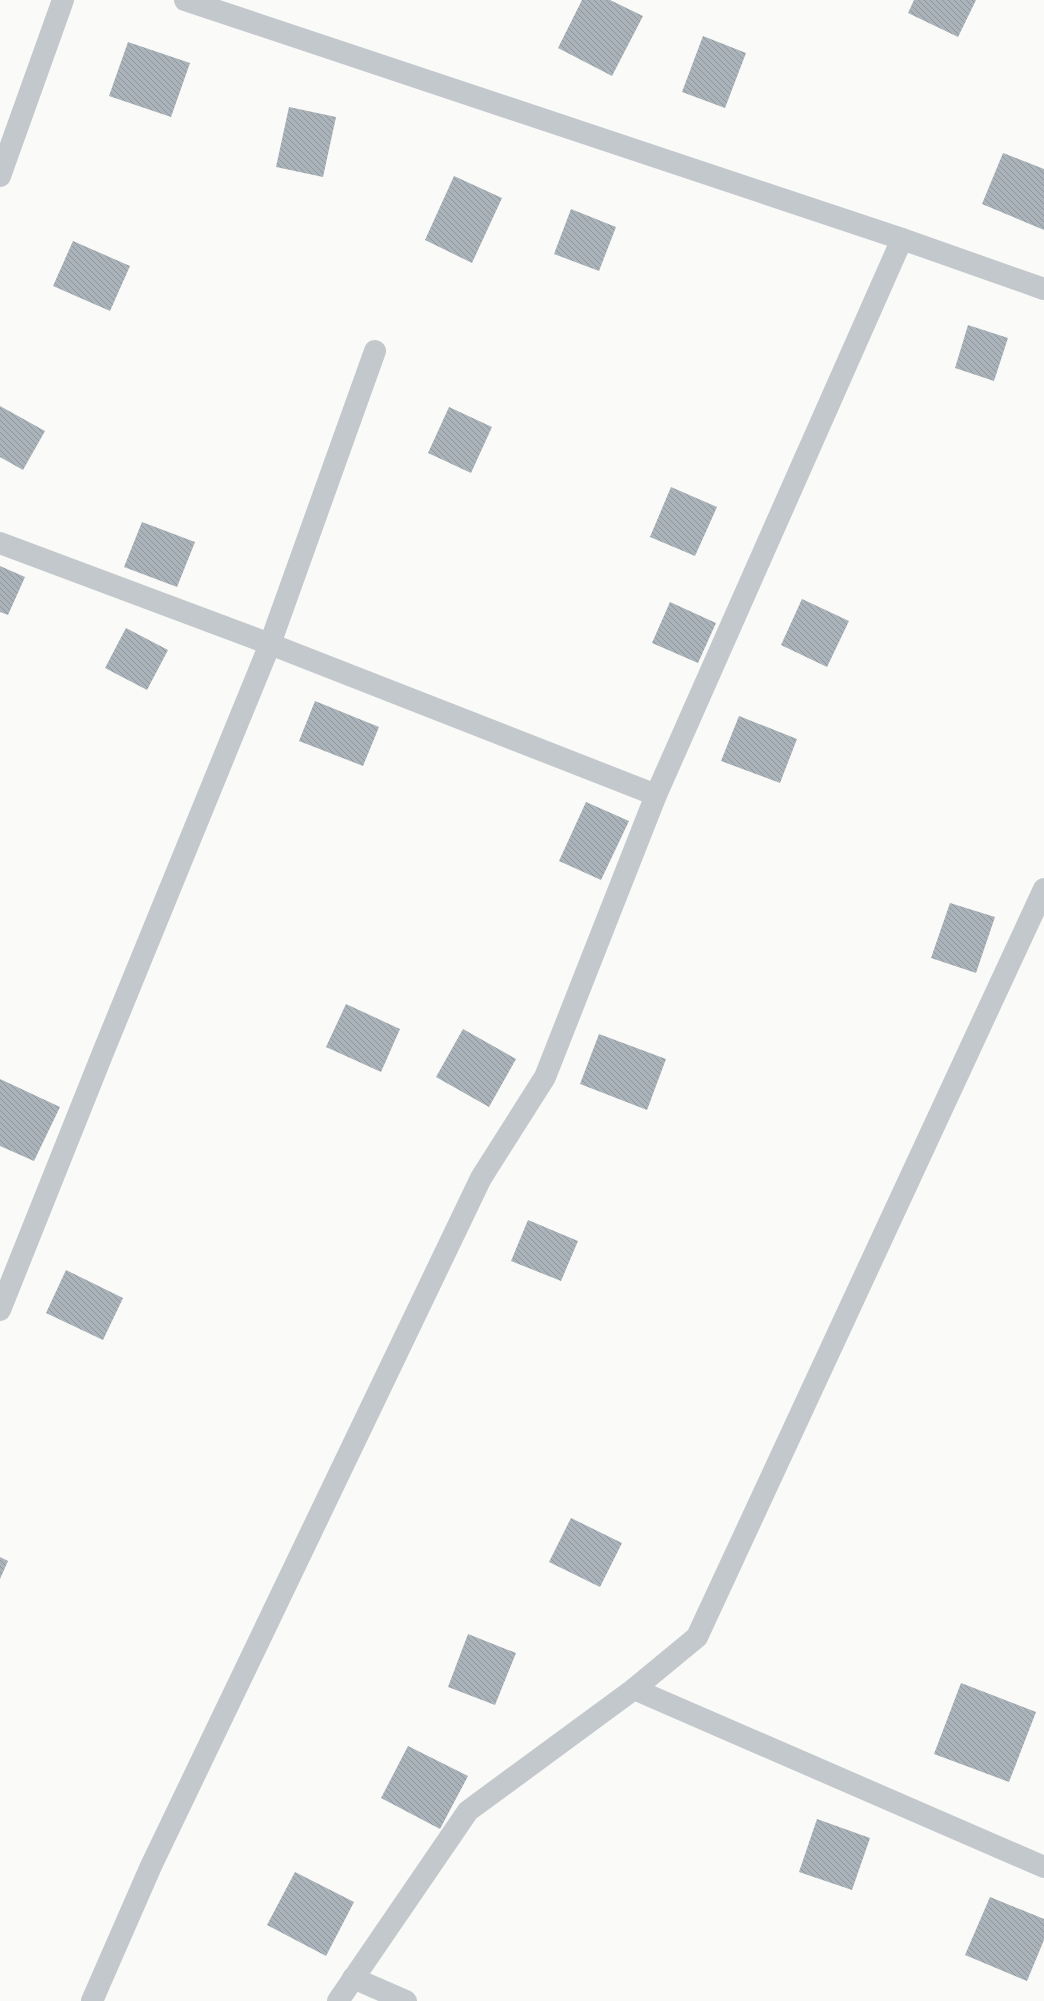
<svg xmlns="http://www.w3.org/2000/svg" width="1044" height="2001" viewBox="0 0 1044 2001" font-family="Rubik,sans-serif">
<defs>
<pattern id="building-back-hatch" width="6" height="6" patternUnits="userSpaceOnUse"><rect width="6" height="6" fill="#aab3b9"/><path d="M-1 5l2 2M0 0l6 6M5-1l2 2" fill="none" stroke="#8e969c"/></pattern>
</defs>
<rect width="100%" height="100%" fill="#fafaf8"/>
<g fill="url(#building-back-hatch)">
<path d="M582,0H610L643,16L612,76L558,48Z"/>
<path d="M914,0H976L958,37L908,13Z"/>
<path d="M703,36L746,53L725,108L682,92Z"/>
<path d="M128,42L190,63L171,117L109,96Z"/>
<path d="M289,107L336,117L323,177L276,167Z"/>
<path d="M1003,153L1044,169V230L982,204Z"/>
<path d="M454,176L502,198L472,263L425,240Z"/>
<path d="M571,209L616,227L599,271L554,254Z"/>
<path d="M73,241L130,266L110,311L53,286Z"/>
<path d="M968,325L1008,338L994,381L955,368Z"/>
<path d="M0,406L45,431L23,470L0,457Z"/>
<path d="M449,407L492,427L471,473L428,453Z"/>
<path d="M671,487L717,507L695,556L650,537Z"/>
<path d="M142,522L195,542L177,587L124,567Z"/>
<path d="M0,566L25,577L8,615L0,612Z"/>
<path d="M802,599L849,621L827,667L781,645Z"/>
<path d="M670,602L716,623L698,663L652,643Z"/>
<path d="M126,628L168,650L147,690L105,668Z"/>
<path d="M315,701L379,727L363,766L299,741Z"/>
<path d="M739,716L797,739L780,783L721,761Z"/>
<path d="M586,802L629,821L601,880L559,861Z"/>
<path d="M950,903L995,917L976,973L931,958Z"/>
<path d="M346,1004L400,1029L381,1072L326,1047Z"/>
<path d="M463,1029L516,1059L489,1107L436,1077Z"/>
<path d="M599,1034L666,1059L647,1110L580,1084Z"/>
<path d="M0,1079L60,1107L34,1161L0,1146Z"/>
<path d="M528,1220L578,1241L561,1281L511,1261Z"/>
<path d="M66,1270L123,1298L103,1340L46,1313Z"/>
<path d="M571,1518L622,1543L600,1587L549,1562Z"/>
<path d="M0,1557L8,1561L0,1579Z"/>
<path d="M468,1634L516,1653L495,1705L448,1687Z"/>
<path d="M961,1683L1036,1712L1009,1782L934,1754Z"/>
<path d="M408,1746L468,1776L440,1829L381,1798Z"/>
<path d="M817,1819L870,1838L852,1890L799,1872Z"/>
<path d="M295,1872L354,1902L326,1956L267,1925Z"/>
<path d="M990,1897L1044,1919V1940L1027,1981L965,1955Z"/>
</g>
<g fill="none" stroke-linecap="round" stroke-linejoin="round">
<g stroke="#c3c8cc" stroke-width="22">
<path d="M185,0L902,239L1044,289"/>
<path d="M0,176L63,0"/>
<path d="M0,543L270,644L656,795"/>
<path d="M0,1310L104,1050L270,644L375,351"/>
<path d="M634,1689L1044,1867"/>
<path d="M353,1978L406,2001"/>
<path d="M92,2001L151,1866L481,1178L545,1077L656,795L902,239"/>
<path d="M338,2001L468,1811L634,1689L697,1637L1044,889"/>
</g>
</g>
</svg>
